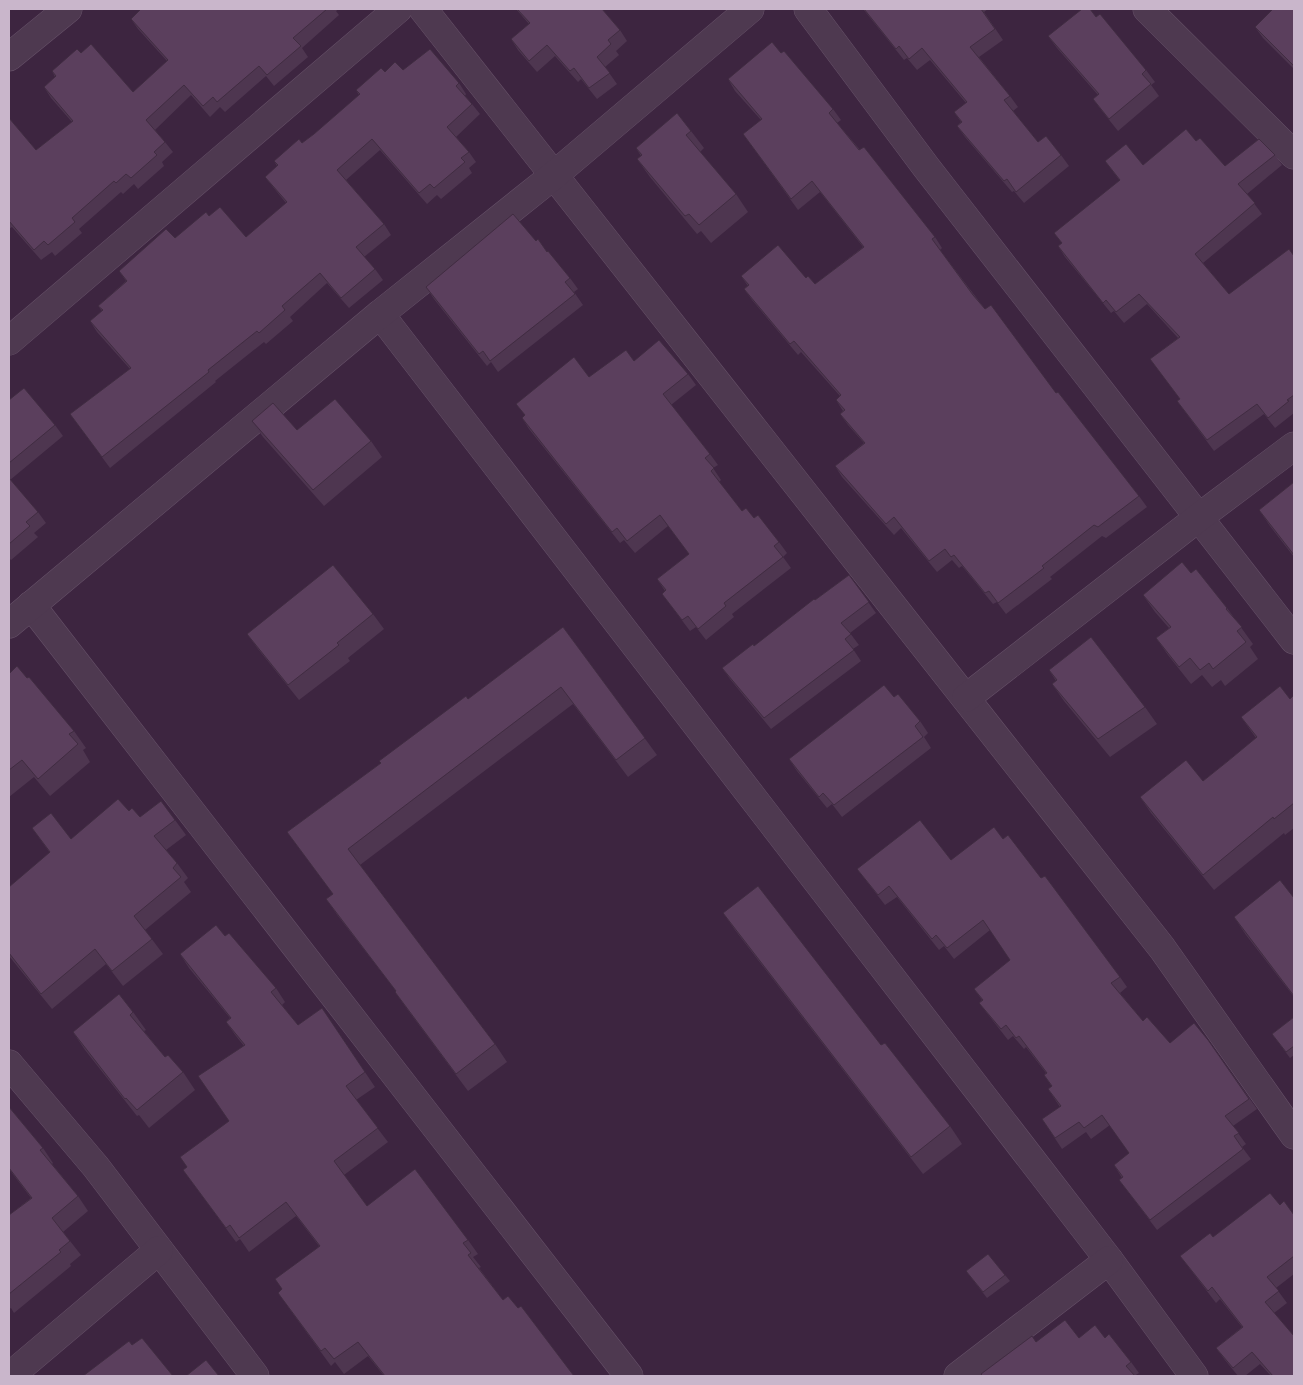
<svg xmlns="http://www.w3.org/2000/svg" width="1303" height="1385" viewBox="0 0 1303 1385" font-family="Cabin,sans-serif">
<rect width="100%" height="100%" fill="#3d2540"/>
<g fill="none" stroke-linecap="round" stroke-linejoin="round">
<defs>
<g id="minor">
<path d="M423,9L1162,948L1294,1135"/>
<path d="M808,9L926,167L1294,640"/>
<path d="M1147,9L1294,155"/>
<path d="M9,57L68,9"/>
<path d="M380,314L1109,1260L1194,1376"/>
<path d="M9,341L398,9"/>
<path d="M31,605L629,1376"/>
<path d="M9,624L380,314L553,176L750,9"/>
<path d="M966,698L1198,518L1294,446"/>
<path d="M9,1064L96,1167L255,1376"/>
<path d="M10,1376L159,1250"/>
<path d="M958,1376L1109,1260"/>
</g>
</defs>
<use href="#minor" stroke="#665168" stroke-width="29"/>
<use href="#minor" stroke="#4e3950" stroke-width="28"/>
</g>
<g fill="#4e3650">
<path d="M141,9H339L336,11L339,15L302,48L308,57L274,86L266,76L225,112L220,107L210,117L191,95L155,130L165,142L173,152L162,162L164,166L138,189L134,184L123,194L121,192L79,229L82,233L55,256L52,252L41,260L12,227L9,229V118L36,150L72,122L51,98L44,87L55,77L52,71L81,53L133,92L167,61L138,29L131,19Z"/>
<path d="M516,9H602L620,30L627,41L616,51L619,55L605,67L617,84L597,99L581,79L578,82L555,56L537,72L518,50L511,39L529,24Z"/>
<path d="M863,9H988L984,12L1003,40L979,57L1010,96L1018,107L1013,111L1038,142L1061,155L1069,166L1024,203L1014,191L1012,192L965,137L957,126L961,122L954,112L966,103L930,60L917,70L907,58L904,60Z"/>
<path d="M1294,9V69L1263,38L1255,27Z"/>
<path d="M1096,17L1146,70L1155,82L1151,85L1159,96L1118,131L1102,111L1093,99L1098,95L1057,48L1048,36Z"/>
<path d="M781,53L833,109L841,120L837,123L935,237L942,248L940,250L985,309L1056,393L1139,496L1147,507L1106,538L1102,536L1050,577L1052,579L1006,614L997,602L993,604L962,566L959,568L952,560L937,572L901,528L894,535L842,477L835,466L864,443L848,425L840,414L843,411L836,400L840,396L801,352L798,355L752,300L744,289L748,286L741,276L806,278L815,284L863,247L820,192L798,210L743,134L761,120L735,91L728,79Z"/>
<path d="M403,70L459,83L466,94L465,96L472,104L480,114L456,137L469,152L476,162L469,168L472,173L441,199L437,195L427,204L380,150L346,180L384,224L391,235L364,257L375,269L383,280L349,308L327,283L290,317L293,321L266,344L264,342L215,381L216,382L110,468L70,414L130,369L97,332L90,321L102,311L98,306L126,281L119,271L175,238L209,216L246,237L286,203L273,187L265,177L277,166L274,161L302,143L314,134L359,95L356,90L385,72Z"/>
<path d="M691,131L704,148L700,152L736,194L748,212L711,243L701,231L697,234L650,177L637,159L641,156L636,148Z"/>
<path d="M1196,141L1225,166L1275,155L1282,165L1247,194L1262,214L1203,263L1229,294L1294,256V413L1275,428L1264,414L1214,451L1177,401L1180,399L1150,359L1178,338L1147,304L1124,323L1114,311L1111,313L1065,257L1058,246L1062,243L1054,233L1120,181L1105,161L1143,165Z"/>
<path d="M536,241L547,252L570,278L578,289L574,292L583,305L498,372L491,362L487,366L434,299L426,287Z"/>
<path d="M634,361L688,374L696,385L671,405L710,454L718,465L713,468L721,480L719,482L742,511L754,518L779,542L787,553L783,557L791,568L732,614L734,617L706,640L696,627L690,631L662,594L665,591L657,579L689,554L668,526L635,553L624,540L620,543L529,429L522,418L525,415L516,404Z"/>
<path d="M9,400L55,425L63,436L10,480L38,512L46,523L34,533L38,537L11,560L9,558Z"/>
<path d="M252,421L297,430L371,441L382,457L324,506L263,437Z"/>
<path d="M1294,482V557L1270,526L1259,510Z"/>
<path d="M1191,573L1227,608L1253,644L1250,647L1258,659L1225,686L1221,680L1212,687L1202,675L1191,684L1168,655L1156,638L1169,628L1155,612L1143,595Z"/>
<path d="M849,575L876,613L850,633L859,645L853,649L861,661L771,729L730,679L722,668L754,646L815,600Z"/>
<path d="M373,614L384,629L348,658L350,661L299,700L258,649L247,634Z"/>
<path d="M563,627L657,755L628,777L573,704L360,865L495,1044L507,1062L468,1091L407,1009L395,992L396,991L338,916L326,899L333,894L287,832L468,699Z"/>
<path d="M1049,670L1145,707L1157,724L1110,757L1064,701L1052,684L1056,681Z"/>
<path d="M9,674L27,678L74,731L86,748L83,750L90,762L50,796L34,777L9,797Z"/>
<path d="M1294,696V828L1285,835L1284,833L1214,890L1151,813L1140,797L1203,781L1256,738L1241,717L1290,699Z"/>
<path d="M894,697L920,721L928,733L924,737L931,748L842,817L832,804L827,808L797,771L789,759Z"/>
<path d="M129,811L140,817L175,820L186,835L166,850L177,863L188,878L184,882L191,892L145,930L163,954L123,986L106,964L52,1009L9,956V887L50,853L32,828L71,839Z"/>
<path d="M1003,839L1120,977L1127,987L1120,993L1143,1021L1170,1043L1208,1040L1257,1109L1233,1126L1246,1144L1242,1147L1251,1159L1157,1230L1119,1180L1122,1178L1114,1165L1129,1153L1110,1125L1091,1139L1086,1132L1062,1149L1042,1119L1060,1107L1048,1089L1052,1087L1044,1075L1046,1073L1026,1047L1024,1049L1013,1036L1008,1040L979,1003L982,1000L974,989L1010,960L990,930L954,959L944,946L939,950L897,897L885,905L857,869L951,860Z"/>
<path d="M1294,898V997L1246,935L1234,917Z"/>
<path d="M723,913L881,1045L950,1126L962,1144L923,1174L735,930Z"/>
<path d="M225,936L276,988L285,1002L282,1005L298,1025L322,1008L375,1087L356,1100L388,1142L344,1175L367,1206L468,1240L478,1254L473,1257L481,1267L479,1268L503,1300L518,1308L574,1376H384L368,1356L344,1374L335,1362L331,1366L288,1307L282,1289L319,1246L296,1216L249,1252L240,1239L236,1242L183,1170L187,1167L229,1121L244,1046L236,1036L226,1022L230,1018L189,968L180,954Z"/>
<path d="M133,1012L146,1030L144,1031L165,1057L183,1072L195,1090L149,1128L139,1115L137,1116L85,1050L73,1032Z"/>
<path d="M1294,1017V1055L1290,1058L1272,1034Z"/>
<path d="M9,1107L43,1148L53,1163L52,1164L78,1196L88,1211L63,1232L81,1255L70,1264L71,1266L14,1313L11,1308L9,1309V1215L31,1198L9,1169Z"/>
<path d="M1280,1205L1294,1215V1274L1276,1288L1287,1303L1274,1313L1294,1376H1271L1260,1364L1245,1376H1238L1225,1360L1216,1348L1242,1327L1220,1299L1216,1303L1180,1256L1213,1237Z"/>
<path d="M966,1271L1005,1275L1010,1281L987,1298Z"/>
<path d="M1079,1338H1105L1131,1362L1139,1373L1134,1376L1036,1342Z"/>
</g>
<g fill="#5b3f5d" stroke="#402c41">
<path d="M141,9H327L293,38L301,46L267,75L259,66L217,102L213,97L203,106L184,85L146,120L165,142L154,152L157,155L131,178L126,174L116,183L114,181L72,218L75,222L48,245L44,241L34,250L9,221V118L36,150L73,121L44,87L56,76L52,71L77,49L81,53L91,44L133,92L168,60L131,19Z"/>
<path d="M517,9H602L620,30L608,40L611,44L597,57L610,73L589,88L574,68L570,71L547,45L529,61L511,39L530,23Z"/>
<path d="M864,9H981L995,29L970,47L1010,96L1004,100L1038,142L1046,136L1061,155L1016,192L1007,179L1004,181L957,126L962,122L954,112L967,102L922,48L909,59L899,46L896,49Z"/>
<path d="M1082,9H1090L1096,17L1100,14L1146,70L1142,74L1151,84L1109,119L1093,99L1099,94L1048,36Z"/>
<path d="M1273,9H1294V66L1255,27Z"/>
<path d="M772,42L781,53L784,51L833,109L829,113L859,150L864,147L935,237L932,239L973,295L985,309L991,305L1056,393L1058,392L1139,496L1098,527L1094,525L1042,566L1044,568L998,603L989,591L985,593L954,555L951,557L945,549L929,561L894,517L886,524L835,466L865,443L840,414L845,410L836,400L841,395L794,341L790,344L744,289L749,285L741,276L778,245L806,278L808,276L815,284L864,247L812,181L791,199L743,134L762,119L728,79Z"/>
<path d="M430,49L459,83L456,86L472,104L447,127L469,152L461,158L465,162L434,188L430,184L419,193L372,139L337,170L384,224L356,247L375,269L341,298L320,273L282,306L285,310L259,333L257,331L208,370L209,372L102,457L70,414L131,368L90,321L103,310L98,306L127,281L119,271L166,229L175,238L206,212L209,216L220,207L246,237L287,202L265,177L278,165L274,161L299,139L302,143L314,134L360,94L356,90L381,68L385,72L395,62L403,70Z"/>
<path d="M677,113L691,131L686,135L736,194L699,225L689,214L685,216L637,159L642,155L636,148Z"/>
<path d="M1186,129L1196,141L1200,138L1225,166L1259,139L1275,155L1238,184L1255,203L1195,254L1229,294L1289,249L1294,256V395L1287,400L1289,401L1268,418L1257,404L1207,440L1177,401L1180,399L1150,359L1180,337L1139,294L1116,312L1106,300L1103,303L1058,246L1062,243L1054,233L1120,180L1105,161L1126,144L1143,165Z"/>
<path d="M513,214L536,241L538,239L547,252L548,251L570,278L565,282L575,294L490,361L483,351L479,354L426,287Z"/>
<path d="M659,340L688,374L663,394L710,454L705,458L714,468L711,471L742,511L746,508L754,518L758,515L779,542L774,546L783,557L724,603L726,606L698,629L688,616L682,620L662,594L666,590L657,579L689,554L660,515L627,541L617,528L612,532L522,418L525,415L516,404L574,357L589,377L626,350L634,361Z"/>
<path d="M24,388L55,425L9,463V400Z"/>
<path d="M335,399L371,441L313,490L252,421L273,403L297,430Z"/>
<path d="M9,478L38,512L26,522L30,526L9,544Z"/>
<path d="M1294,482V555L1259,510Z"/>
<path d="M1182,562L1191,573L1196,569L1227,608L1226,609L1242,627L1237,631L1246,642L1213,669L1209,663L1200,670L1190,658L1179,667L1156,638L1171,627L1143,595Z"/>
<path d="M333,565L373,614L337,643L339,645L288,685L247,634Z"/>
<path d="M849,575L869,602L841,623L851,634L845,639L854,650L764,718L722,668L753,644L754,646L814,599L815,600Z"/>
<path d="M563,627L645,738L616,760L561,687L348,849L495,1044L456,1074L395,992L396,991L326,899L333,894L287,832L381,763L379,761L466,696L468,699Z"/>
<path d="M1091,637L1145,707L1098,739L1052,684L1057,680L1049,670Z"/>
<path d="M17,666L27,678L29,677L74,731L69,734L78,744L38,779L22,760L9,770V674Z"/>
<path d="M884,685L894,697L898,694L920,721L915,726L923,737L834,805L823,793L819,797L789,759Z"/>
<path d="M1280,686L1290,699L1294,695V803L1274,819L1273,817L1203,875L1140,797L1186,760L1203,781L1228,761L1257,737L1241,717Z"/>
<path d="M118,799L129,811L132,808L140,817L161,801L175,820L154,836L177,863L173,868L181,877L134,916L152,939L112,971L95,949L41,994L9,953V887L50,852L32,828L51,813L71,839Z"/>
<path d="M920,820L951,860L994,827L1003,839L1008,835L1041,878L1045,876L1120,977L1111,983L1143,1021L1147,1017L1170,1043L1194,1023L1208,1040L1249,1099L1225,1116L1239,1133L1234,1136L1243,1149L1150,1220L1119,1180L1123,1177L1114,1165L1129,1153L1102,1115L1084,1128L1079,1122L1055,1138L1042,1119L1061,1106L1048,1089L1052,1086L1044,1075L1047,1073L1019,1036L1016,1038L1006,1025L1001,1029L979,1003L983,1000L974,989L1010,960L983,920L947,948L936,935L932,939L889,886L878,895L857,869Z"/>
<path d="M1280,880L1294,898V996L1234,917Z"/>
<path d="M758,886L881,1045L885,1043L950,1126L911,1157L723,913Z"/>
<path d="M216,925L225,936L229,933L276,988L271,992L298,1025L322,1008L365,1072L346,1086L378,1128L334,1161L367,1206L415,1169L468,1240L463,1243L471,1253L468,1255L503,1300L508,1296L518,1308L521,1306L574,1376H385L358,1342L334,1359L325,1348L321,1351L278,1293L282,1289L275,1279L320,1246L286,1202L239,1238L230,1225L226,1228L183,1170L187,1167L180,1157L229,1121L198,1076L245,1045L226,1022L231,1018L180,954Z"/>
<path d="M119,994L133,1012L130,1015L165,1057L168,1055L183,1072L137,1110L126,1098L125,1099L73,1032Z"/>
<path d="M1294,1017V1046L1286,1052L1272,1034Z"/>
<path d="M9,1107L43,1148L40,1150L78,1196L52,1218L70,1241L59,1250L61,1252L9,1294V1215L32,1198L9,1168Z"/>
<path d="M1270,1193L1280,1205L1284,1201L1294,1215V1256L1267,1277L1279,1291L1265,1302L1294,1336V1376H1273L1252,1352L1233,1368L1216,1348L1243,1327L1212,1287L1208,1291L1180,1256L1210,1233L1213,1237Z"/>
<path d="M988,1254L1005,1275L983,1292L966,1271Z"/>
<path d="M1065,1320L1079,1338L1095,1325L1105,1338L1109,1334L1131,1362L1126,1366L1135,1376H983L981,1374L1032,1336L1036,1342Z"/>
<path d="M142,1338L173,1376H83L129,1341L132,1345Z"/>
<path d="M206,1360L219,1376H186Z"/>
</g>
<rect width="1303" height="1385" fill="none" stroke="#c9b6cb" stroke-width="20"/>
</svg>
